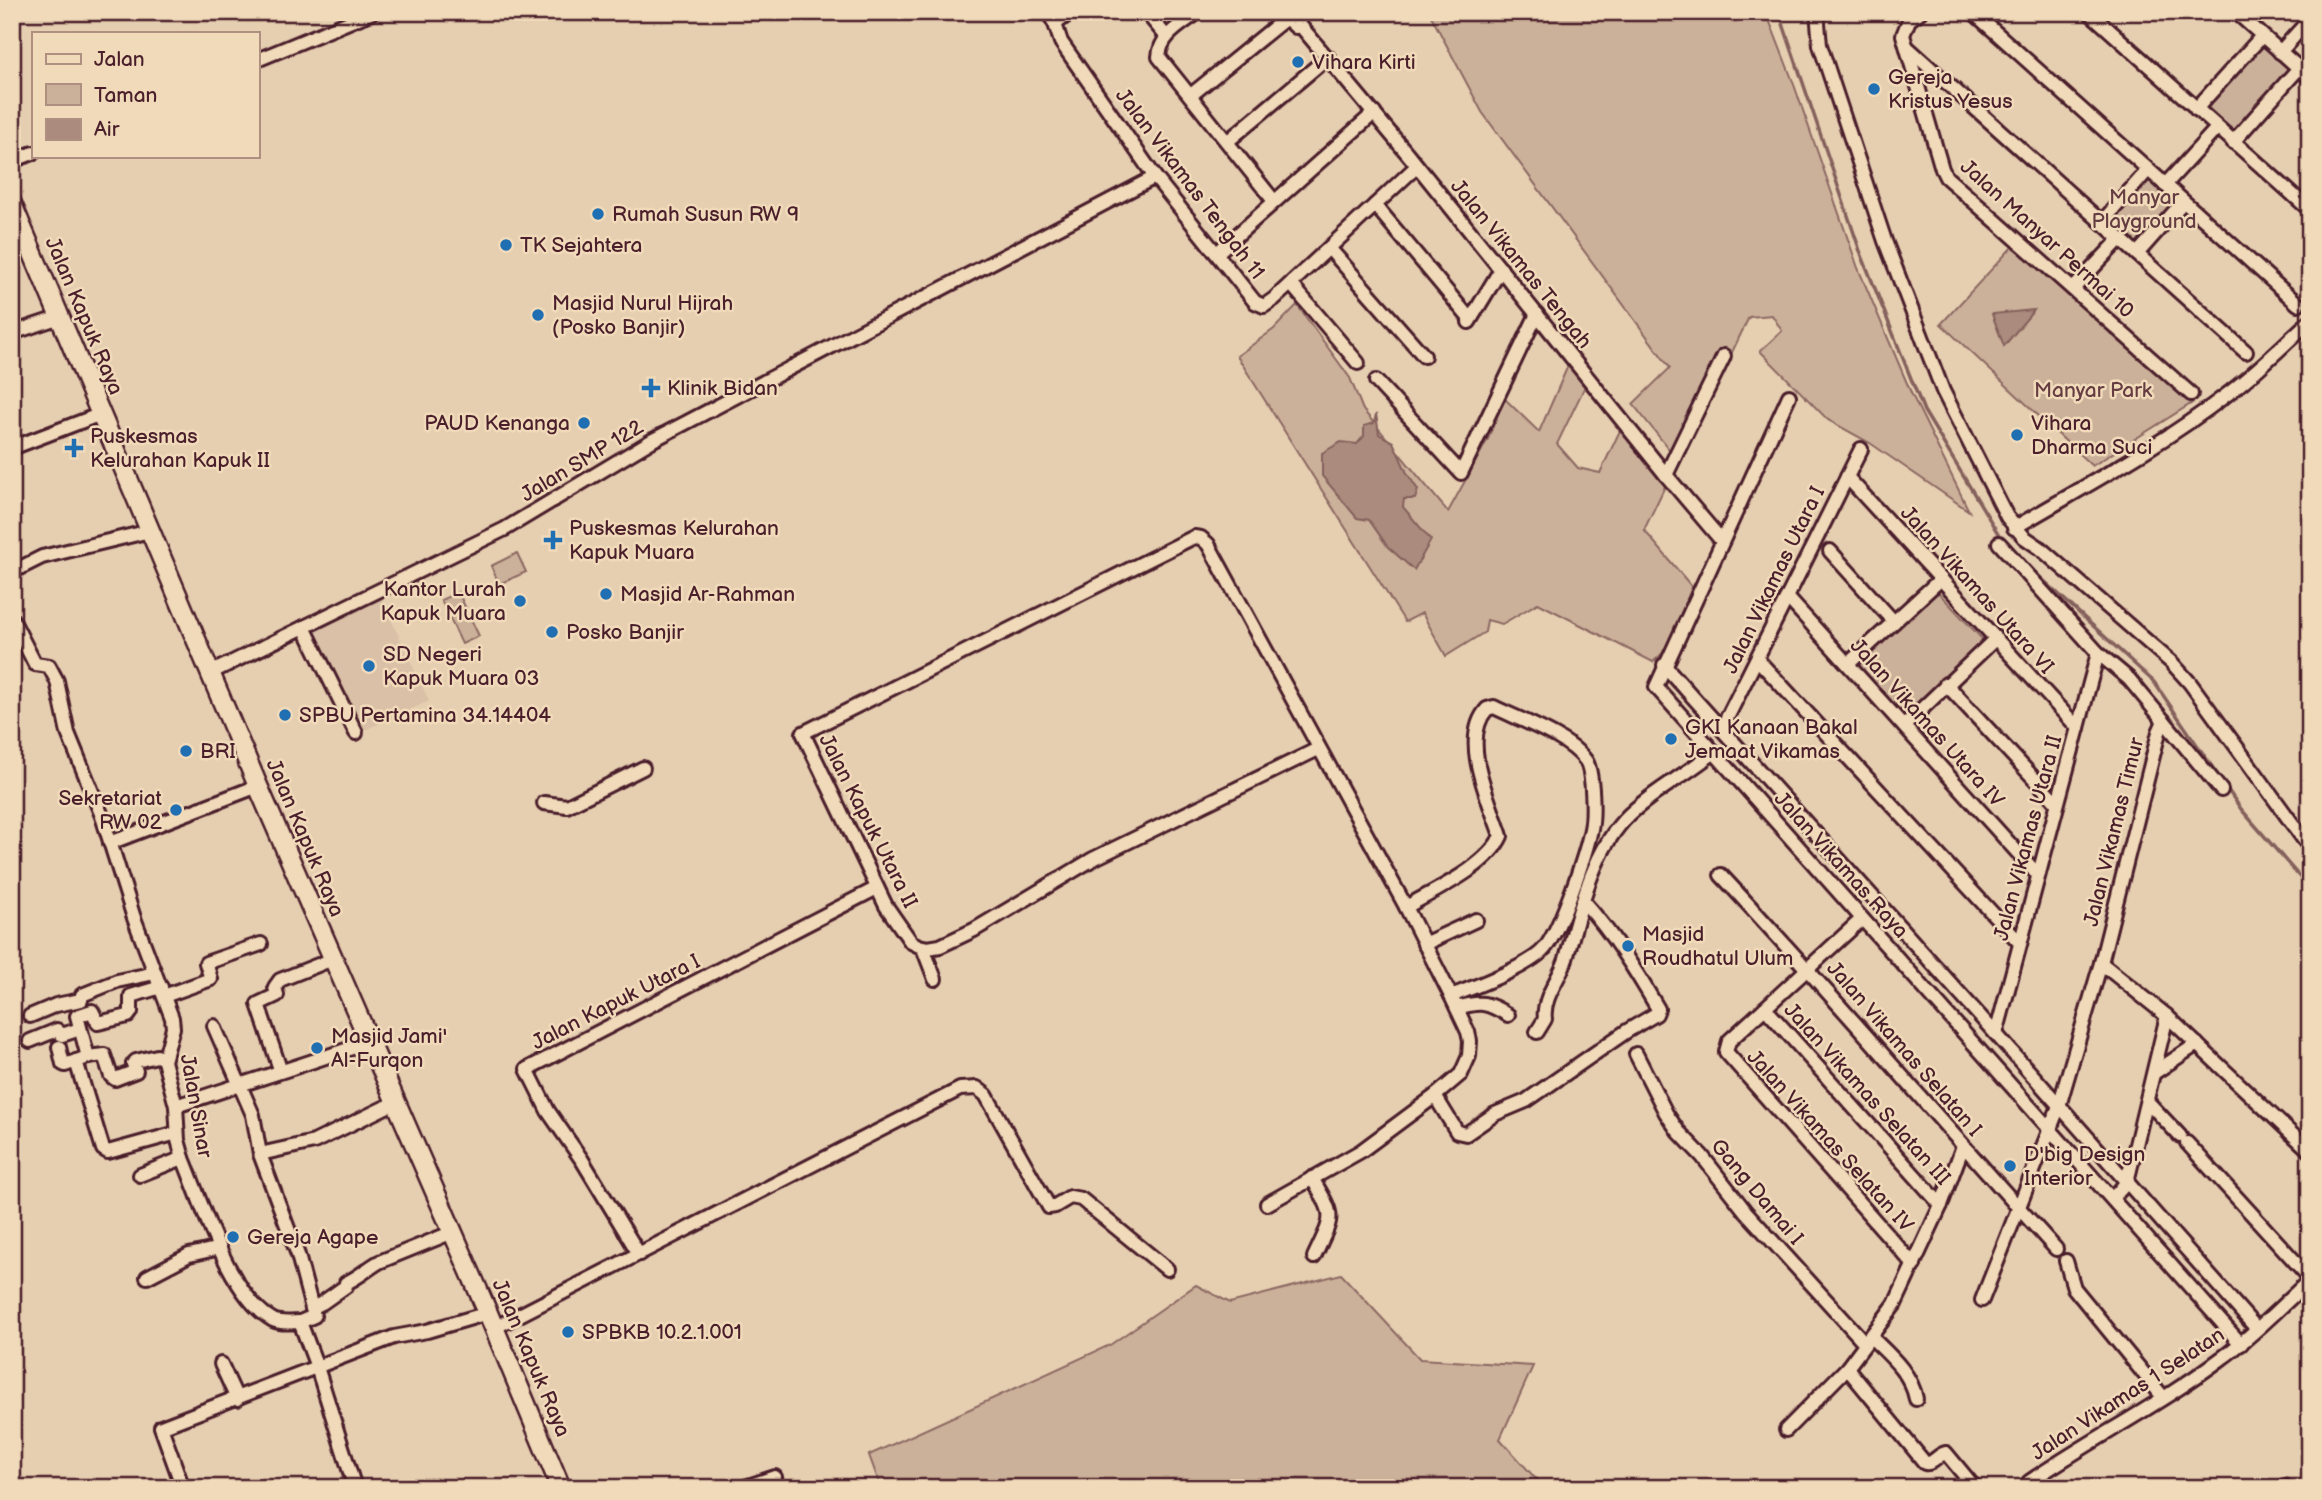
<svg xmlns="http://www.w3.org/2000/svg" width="2322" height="1500" viewBox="0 0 2322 1500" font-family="'Balsamiq Sans',sans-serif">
<rect width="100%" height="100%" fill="#e6cfb1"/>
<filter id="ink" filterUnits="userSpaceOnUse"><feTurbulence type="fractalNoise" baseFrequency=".0143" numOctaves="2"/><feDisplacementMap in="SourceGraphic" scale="14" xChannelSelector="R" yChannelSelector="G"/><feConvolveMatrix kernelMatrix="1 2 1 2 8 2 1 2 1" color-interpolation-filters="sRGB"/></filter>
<g filter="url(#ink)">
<path fill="#d9c0a6" d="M381,598L429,701L356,734L308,632Z"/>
<g fill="#ccb19a" stroke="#8b6862" stroke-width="2">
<path d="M1429,12H1766L1792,79L1858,268L1912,395L1969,511L1870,443L1828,420L1760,351L1782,331L1772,315L1749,317L1679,462L1633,404L1670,368L1482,112Z"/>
<path d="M2262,36L2299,68L2233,142L2196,109Z"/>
<path d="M2149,173L2180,201L2137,250L2107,223Z"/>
<path d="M2014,245L2192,403L2092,466L1941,324Z"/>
<path d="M1297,305L1350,378L1363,410L1448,512L1488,439L1504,398L1539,432L1570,361L1587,382L1557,444L1578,468L1600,473L1623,424L1669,478L1644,530L1692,587L1666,650L1653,662L1538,603L1502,624L1487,620L1485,632L1446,656L1422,613L1405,622L1237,356L1274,329Z"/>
<path d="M517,553L526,572L499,584L491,566Z"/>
<path d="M1935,589L1985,642L1901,720L1852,666Z"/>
<path d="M458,592L479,636L462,644L441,600Z"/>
<path d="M1341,1274L1420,1359L1533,1366L1500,1439L1544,1488H881L869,1455L1110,1345L1196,1285L1230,1303Z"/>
</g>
<g fill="#aa8b7d" stroke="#84605c" stroke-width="2">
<path d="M2034,310L2004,346L1992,314Z"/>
<path d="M1376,414L1379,434L1393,442L1407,473L1418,490L1415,499H1404L1403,507L1431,540L1414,570L1388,547L1369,520L1357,518L1322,476V453L1341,442L1357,444L1364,436V426L1374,423Z"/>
</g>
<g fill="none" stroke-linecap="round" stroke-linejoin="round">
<g stroke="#84605c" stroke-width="3.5">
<path d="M1779,12L1860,251L1924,411L2002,540"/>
<path d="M2027,565L2154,682L2241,809L2310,889"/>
</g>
<defs>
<g id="street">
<path d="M1048,12L1055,24L1061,42L1155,177L1255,302L1264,306L1274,299L1417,166"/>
<path d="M1146,12L1166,36"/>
<path d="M1198,12C1181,25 1160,35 1159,57L1274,201"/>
<path d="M1289,12L1411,158L1666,475L1721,540"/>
<path d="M1817,12L1820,45L1885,241L1943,391L2007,517L2024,537L2040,548L2172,663L2190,683L2310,848"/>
<path d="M1920,12L1909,20L1903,35L1942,169L1946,177L2191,394"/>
<path d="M1973,12L2298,304"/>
<path d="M2089,12L2310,210"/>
<path d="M2236,12L2310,78"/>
<path d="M1055,24L1071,12"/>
<path d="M1908,48L2246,352"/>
<path d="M2280,52L2310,19"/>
<path d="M257,60L373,12"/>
<path d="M1191,95L1286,18L1296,27"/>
<path d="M2196,109L2262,36"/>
<path d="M1228,141L1328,57"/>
<path d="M2233,142L2299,68"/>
<path d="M12,161L33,153"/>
<path d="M2165,185L2217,128"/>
<path d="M1375,205L1470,319"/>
<path d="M2102,222L2148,170"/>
<path d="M1329,248L1424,356"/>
<path d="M1217,253L1374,113"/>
<path d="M2137,254L2183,202"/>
<path d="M1291,284L1358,363"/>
<path d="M2073,289L2120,239"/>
<path d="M1469,322L1501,269"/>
<path d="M12,333L60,317"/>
<path d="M1376,381L1461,473L1537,314"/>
<path d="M1789,396L1656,687L2241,1344"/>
<path d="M12,448L101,414"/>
<path d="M1666,475L1724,356"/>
<path d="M1847,477L2078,728"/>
<path d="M2014,528C2085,486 2159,447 2225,396C2255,374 2282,346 2310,321"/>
<path d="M1830,551L1894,622"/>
<path d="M12,572L42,557L150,531"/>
<path d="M1787,597L2038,875"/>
<path d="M12,619L35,664L49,666L57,681L68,733L102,816L134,918L172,1018L173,1028L164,1061L176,1106L178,1140L183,1158C202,1203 229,1296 273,1320C280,1324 292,1322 300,1322L317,1367L355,1488"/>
<path d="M304,627L356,733"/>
<path d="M1757,659L2020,943"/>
<path d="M1848,664L1941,579"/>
<path d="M1664,665L1996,1034L2257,1329"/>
<path d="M210,673L505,529L653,440L1155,177"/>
<path d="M1946,684L2057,803"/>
<path d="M2164,721L2221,790"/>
<path d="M1904,726L1995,639"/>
<path d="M1722,728L1861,449"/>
<path d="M544,803L567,806L643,768"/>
<path d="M110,843L258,786"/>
<path d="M1721,875C1835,997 1943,1125 2056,1249"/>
<path d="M1406,907C1435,890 1487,867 1501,836C1490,802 1459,740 1487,709L1494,707C1520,720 1570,737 1586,761C1593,772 1594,815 1591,829C1586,854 1561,928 1545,948C1531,966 1474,987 1451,996"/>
<path d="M1862,919L1729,1041L1726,1052L1914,1265"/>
<path d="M1424,944L1476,920"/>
<path d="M923,948L935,979"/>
<path d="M2101,963L2167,1016L2310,1151"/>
<path d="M164,996L211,979L206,963L261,944"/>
<path d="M1457,1008C1481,1001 1487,1002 1508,1015"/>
<path d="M1765,1008L1941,1205"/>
<path d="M30,1016L56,1005L81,1000L82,995L117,981L155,973"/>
<path d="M214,1026L253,1115L260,1154L298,1255L314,1316L300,1322"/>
<path d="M1537,1032L1545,1019C1542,998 1560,978 1566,959C1579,914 1591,856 1624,820C1646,796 1687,774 1714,752"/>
<path d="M1996,1034L2098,653"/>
<path d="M30,1041L57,1030L62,1035L80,1029"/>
<path d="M59,1047L63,1064L65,1065L88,1057L104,1055L111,1076L115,1079L136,1071L133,1064L136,1061L157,1056L164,1059"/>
<path d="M1636,1054L1666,1113L1678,1131L1702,1156L1746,1212L1865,1343"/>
<path d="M88,1057L77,1016L92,1011L98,1023L128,1016L131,1012V996L161,987"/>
<path d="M76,1061L103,1149L108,1152L177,1133"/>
<path d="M278,1071L280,1069L258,1004L277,995L275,987L280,980L333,959"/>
<path d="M2154,1073L2197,1044"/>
<path d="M1435,1096L1457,1132L1466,1134L1495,1114L1526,1101L1627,1031L1656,1014L1658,1009C1636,971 1613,934 1583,901"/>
<path d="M2147,1101L2180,1136"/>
<path d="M176,1106C241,1084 304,1065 369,1042"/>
<path d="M2187,1143L2310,1278"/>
<path d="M260,1154L314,1142L396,1102"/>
<path d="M140,1175L183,1158"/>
<path d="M1312,1178C1336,1219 1334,1214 1314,1257"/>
<path d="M2113,1198L2127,1182L2167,1016"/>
<path d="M1267,1204L1361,1151L1435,1096L1461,1074L1469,1056L1470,1041L1468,1032L1451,996L1406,907L1208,544L1201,538L1194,537L803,733L886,906L911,942L919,946L928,948L940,946L974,930L1093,859L1318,749"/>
<path d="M639,1254L582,1160L548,1111L527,1069L877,888"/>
<path d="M2066,1261L2074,1288L2163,1397"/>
<path d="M147,1277L189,1255L220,1248"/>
<path d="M1982,1300L2059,1106L2101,963L2159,732L2164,721L2129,679L2098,653L1999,543"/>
<path d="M312,1308L322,1303L346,1286V1283C359,1277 367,1269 379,1262L453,1232"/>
<path d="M494,1328L960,1089L977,1088L986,1095L1049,1207L1055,1206L1070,1197L1081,1199L1167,1269"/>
<path d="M1870,1336C1888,1354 1911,1372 1916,1399"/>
<path d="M221,1364L237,1399"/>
<path d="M1847,1368L1925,1463C1933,1465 1938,1454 1946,1453L1975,1488"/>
<path d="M1786,1430L1847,1368L1895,1304L1941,1205L1963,1146"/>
<path d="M2029,1482C2092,1439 2161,1404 2222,1358C2254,1335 2281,1306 2310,1280"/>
<path d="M2284,1486L2285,1488"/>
<path d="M183,1488L161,1427L394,1337L427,1331L488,1313"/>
<path d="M742,1488L775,1477"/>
</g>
<path id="secondary" d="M12,204L258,786L488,1313L561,1488"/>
</defs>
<use href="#street" stroke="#4a1f2b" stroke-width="18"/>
<use href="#secondary" stroke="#4a1f2b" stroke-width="23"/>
<use href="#street" stroke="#f0dab9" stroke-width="12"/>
<use href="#secondary" stroke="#f0dab9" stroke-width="18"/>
</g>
</g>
<g fill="#1f6fb2" stroke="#f0dab9" stroke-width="2.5">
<circle cx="1298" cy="62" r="7"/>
<circle cx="1874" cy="89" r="7"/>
<circle cx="598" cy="214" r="7"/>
<circle cx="506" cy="245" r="7"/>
<circle cx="538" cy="315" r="7"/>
<path d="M647.5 377.5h7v7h7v7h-7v7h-7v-7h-7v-7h7z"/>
<circle cx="584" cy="423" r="7"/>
<circle cx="2017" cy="435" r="7"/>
<path d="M70.5 437.5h7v7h7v7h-7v7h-7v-7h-7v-7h7z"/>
<path d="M549.5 529.5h7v7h7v7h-7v7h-7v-7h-7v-7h7z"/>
<circle cx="606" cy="594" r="7"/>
<circle cx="520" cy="601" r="7"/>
<circle cx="552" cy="632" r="7"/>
<circle cx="369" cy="666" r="7"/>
<circle cx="285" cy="715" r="7"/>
<circle cx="1671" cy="739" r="7"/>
<circle cx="186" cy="751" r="7"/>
<circle cx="176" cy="810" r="7"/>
<circle cx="1628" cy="946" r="7"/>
<circle cx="317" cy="1048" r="7"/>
<circle cx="2010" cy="1166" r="7"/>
<circle cx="233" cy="1237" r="7"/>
<circle cx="568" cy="1332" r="7"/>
</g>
<g text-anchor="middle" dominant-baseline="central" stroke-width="5" stroke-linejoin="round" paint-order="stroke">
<g font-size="21" fill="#4a1f2b" stroke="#f0dab9" text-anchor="start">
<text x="1312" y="62">Vihara Kirti</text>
<text x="1888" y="77">Gereja<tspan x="1888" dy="24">Kristus Yesus</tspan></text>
<text x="612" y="214">Rumah Susun RW 9</text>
<text x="520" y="245">TK Sejahtera</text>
<text x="552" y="303">Masjid Nurul Hijrah<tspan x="552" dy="24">(Posko Banjir)</tspan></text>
<text x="667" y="388">Klinik Bidan</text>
<text x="570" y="423" text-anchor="end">PAUD Kenanga</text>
<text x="2031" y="423">Vihara<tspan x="2031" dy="24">Dharma Suci</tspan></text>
<text x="90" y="436">Puskesmas<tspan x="90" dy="24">Kelurahan Kapuk II</tspan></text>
<text x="569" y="528">Puskesmas Kelurahan<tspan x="569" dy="24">Kapuk Muara</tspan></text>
<text x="506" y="589" text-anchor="end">Kantor Lurah<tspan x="506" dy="24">Kapuk Muara</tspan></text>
<text x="620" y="594">Masjid Ar-Rahman</text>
<text x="566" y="632">Posko Banjir</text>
<text x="383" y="654">SD Negeri<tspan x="383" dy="24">Kapuk Muara 03</tspan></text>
<text x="299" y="715">SPBU Pertamina 34.14404</text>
<text x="1685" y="727">GKI Kanaan Bakal<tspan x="1685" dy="24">Jemaat Vikamas</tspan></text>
<text x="200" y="751">BRI</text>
<text x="162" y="798" text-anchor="end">Sekretariat<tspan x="162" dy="24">RW 02</tspan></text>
<text x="1642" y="934">Masjid<tspan x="1642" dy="24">Roudhatul Ulum</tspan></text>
<text x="331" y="1036">Masjid Jami'<tspan x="331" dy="24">Al-Furqon</tspan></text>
<text x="2024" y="1154">D'big Design<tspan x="2024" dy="24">Interior</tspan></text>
<text x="247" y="1237">Gereja Agape</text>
<text x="582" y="1332">SPBKB 10.2.1.001</text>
</g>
<g font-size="21" fill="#4a1f2b" stroke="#f0dab9">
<text transform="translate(1190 184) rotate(53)">Jalan Vikamas Tengah 11</text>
<text transform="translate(2047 239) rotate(42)">Jalan Manyar Permai 10</text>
<text transform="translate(1521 264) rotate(51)">Jalan Vikamas Tengah</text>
<text transform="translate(84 316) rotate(67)">Jalan Kapuk Raya</text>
<text transform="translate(582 461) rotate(-31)">Jalan SMP 122</text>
<text transform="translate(1774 580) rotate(-64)">Jalan Vikamas Utara I</text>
<text transform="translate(1977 590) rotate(48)">Jalan Vikamas Utara VI</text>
<text transform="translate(1927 723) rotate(48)">Jalan Vikamas Utara IV</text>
<text transform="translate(868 821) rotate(63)">Jalan Kapuk Utara II</text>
<text transform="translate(2114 832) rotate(-76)">Jalan Vikamas Timur</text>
<text transform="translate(305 838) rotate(67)">Jalan Kapuk Raya</text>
<text transform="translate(2028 838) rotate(-75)">Jalan Vikamas Utara II</text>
<text transform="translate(1841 865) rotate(48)">Jalan Vikamas Raya</text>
<text transform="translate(616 1002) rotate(-27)">Jalan Kapuk Utara I</text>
<text transform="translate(1904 1049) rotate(49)">Jalan Vikamas Selatan I</text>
<text transform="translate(1867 1094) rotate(48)">Jalan Vikamas Selatan III</text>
<text transform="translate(196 1106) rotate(80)">Jalan Sinar</text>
<text transform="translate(1830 1141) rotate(48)">Jalan Vikamas Selatan IV</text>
<text transform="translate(1757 1192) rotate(50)">Gang Damai I</text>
<text transform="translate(531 1358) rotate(67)">Jalan Kapuk Raya</text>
<text transform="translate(2128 1394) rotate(-33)">Jalan Vikamas 1 Selatan</text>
</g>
<g font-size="21" fill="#643c41" stroke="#f0dab9">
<text x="2144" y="197">Manyar<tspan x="2144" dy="24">Playground</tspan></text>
<text x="2093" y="390">Manyar Park</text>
</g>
</g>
<rect width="2322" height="1500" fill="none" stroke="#f0dab9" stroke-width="42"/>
<rect x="21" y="21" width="2280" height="1458" fill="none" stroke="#4a1f2b" stroke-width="2.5" filter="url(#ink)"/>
<rect x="32" y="32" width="228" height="126" fill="#f0dab9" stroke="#ae8f80" stroke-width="2"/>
<rect x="46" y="54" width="35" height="10" fill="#f0dab9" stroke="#ae8f80" stroke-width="2"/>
<text x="94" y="66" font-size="21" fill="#4a1f2b">Jalan</text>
<rect x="46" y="84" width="35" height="21" fill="#ccb19a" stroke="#ae8f80" stroke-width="2"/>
<text x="94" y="102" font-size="21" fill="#4a1f2b">Taman</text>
<rect x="46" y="119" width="35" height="21" fill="#aa8b7d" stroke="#ae8f80" stroke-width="2"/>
<text x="94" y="136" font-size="21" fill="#4a1f2b">Air</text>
</svg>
